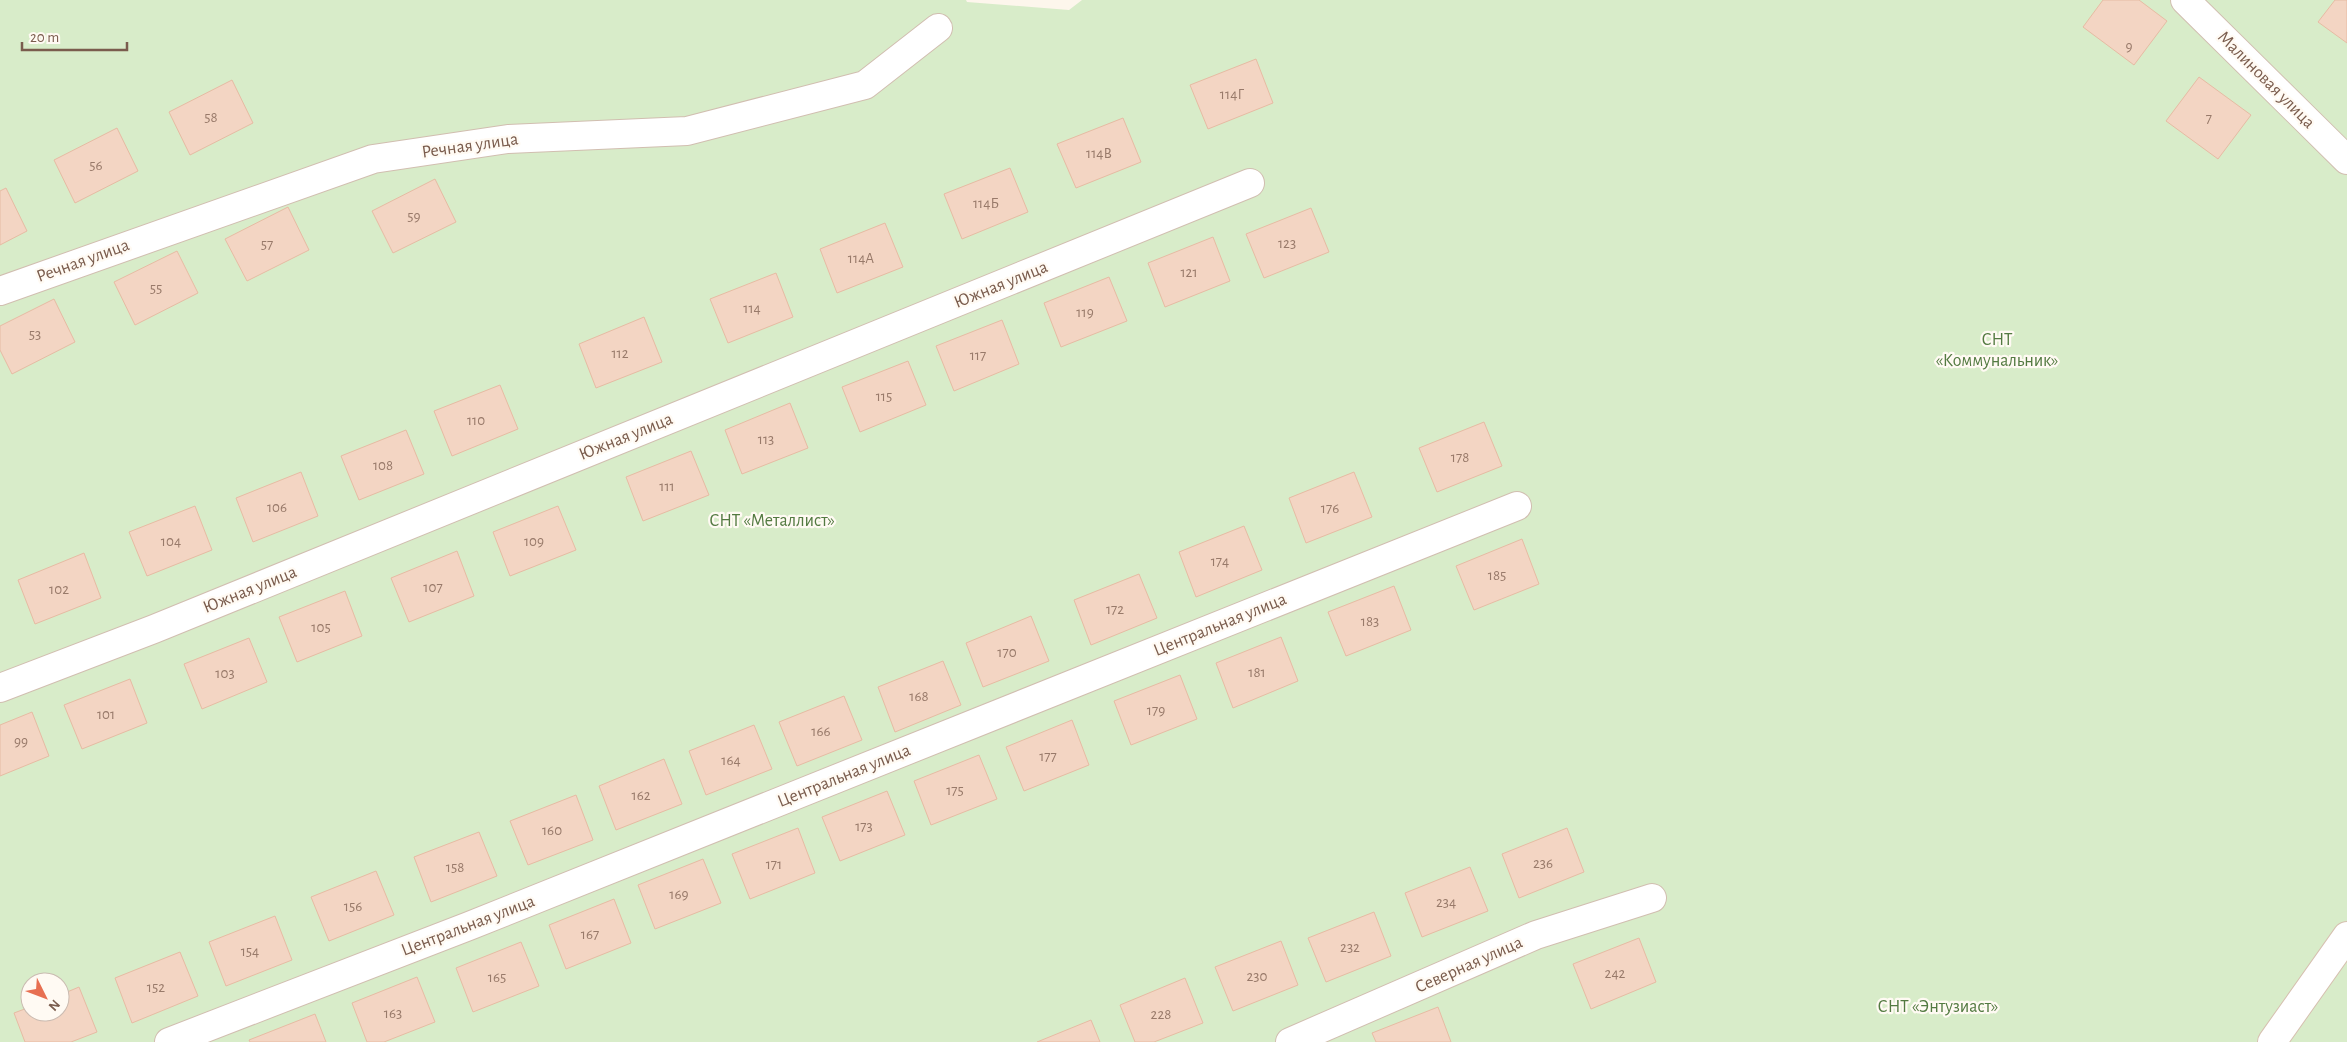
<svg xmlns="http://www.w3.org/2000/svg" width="2347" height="1042" viewBox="0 0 2347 1042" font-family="'Alegreya Sans',sans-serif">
<rect width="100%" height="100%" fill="#fdf6ec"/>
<path fill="#d8ecc9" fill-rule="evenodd" d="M0,0H966L967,2L1069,10L1082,0H2347V1042H0ZM30,982H60V1012H30Z"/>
<g fill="#f3d5c3" stroke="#e6bba3">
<path d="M2103,0H2139L2167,21L2134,65L2083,27Z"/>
<path d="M2335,0H2347V43L2318,22Z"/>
<path d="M1256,59L1273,103L1208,129L1190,85Z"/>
<path d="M2199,77L2251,115L2218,159L2166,121Z"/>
<path d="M232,80L253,123L190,155L169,112Z"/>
<path d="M1123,118L1141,162L1076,188L1057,144Z"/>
<path d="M117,128L138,171L75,203L54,160Z"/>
<path d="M1010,168L1028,212L962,239L944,194Z"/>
<path d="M435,179L456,222L393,253L372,211Z"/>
<path d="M6,188L27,231L0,245V191Z"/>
<path d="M288,207L309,250L247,281L225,239Z"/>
<path d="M1311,208L1329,252L1264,278L1246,234Z"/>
<path d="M885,223L903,267L837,293L820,249Z"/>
<path d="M1213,237L1230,281L1165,307L1148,263Z"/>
<path d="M177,251L198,293L135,325L114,282Z"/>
<path d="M776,273L793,317L728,343L710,299Z"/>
<path d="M1109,277L1127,321L1061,347L1044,303Z"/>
<path d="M54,299L75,342L12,374L0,350V326Z"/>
<path d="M644,317L662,362L596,388L579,344Z"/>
<path d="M1002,320L1019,364L954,391L936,346Z"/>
<path d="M908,361L926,405L860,432L842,387Z"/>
<path d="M500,385L518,429L452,456L434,411Z"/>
<path d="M790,403L808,448L742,474L725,430Z"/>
<path d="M1484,422L1502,466L1437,492L1419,448Z"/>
<path d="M406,430L424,474L359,500L341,456Z"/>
<path d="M691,451L709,495L643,521L626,477Z"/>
<path d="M301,472L318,516L253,542L236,498Z"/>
<path d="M1354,472L1372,517L1306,543L1289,498Z"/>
<path d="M195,506L212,550L147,576L129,532Z"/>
<path d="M558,506L576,550L510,576L493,532Z"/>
<path d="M1244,526L1262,570L1196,597L1179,552Z"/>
<path d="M1522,539L1539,584L1474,610L1456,566Z"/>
<path d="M457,551L474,596L409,622L391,578Z"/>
<path d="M84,553L101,598L35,624L18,580Z"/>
<path d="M1139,574L1157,618L1091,645L1074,600Z"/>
<path d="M1394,586L1411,630L1346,656L1328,612Z"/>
<path d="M345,591L362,636L297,662L279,617Z"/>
<path d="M1031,616L1049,661L983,687L966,643Z"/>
<path d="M1281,637L1298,681L1233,708L1216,663Z"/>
<path d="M249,638L267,682L202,709L184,664Z"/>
<path d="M943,661L961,705L895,732L878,687Z"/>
<path d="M1180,675L1197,719L1131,745L1114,701Z"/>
<path d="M130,679L147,723L82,749L64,705Z"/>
<path d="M844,696L862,740L797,766L779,722Z"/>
<path d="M32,712L49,756L0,776V725Z"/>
<path d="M1072,720L1089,765L1024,791L1006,747Z"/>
<path d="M754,725L772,769L706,795L689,751Z"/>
<path d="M979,755L997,799L931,825L914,781Z"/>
<path d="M664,759L682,804L616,830L599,786Z"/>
<path d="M887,791L905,835L840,861L822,817Z"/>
<path d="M576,795L593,840L528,865L510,821Z"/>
<path d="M798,828L815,873L750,899L732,854Z"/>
<path d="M1567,828L1584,872L1519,898L1502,854Z"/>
<path d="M479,832L497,876L431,902L414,857Z"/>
<path d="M703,859L721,903L655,929L638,885Z"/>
<path d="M1470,867L1488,911L1422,937L1405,893Z"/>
<path d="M376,871L394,915L329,941L311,897Z"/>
<path d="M614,899L631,943L566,969L549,925Z"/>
<path d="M1374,912L1391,956L1326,982L1308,938Z"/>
<path d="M275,916L292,960L226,986L209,942Z"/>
<path d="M1639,938L1656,982L1591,1009L1573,964Z"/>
<path d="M1281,941L1298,985L1233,1011L1215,967Z"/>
<path d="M521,942L539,986L473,1012L456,968Z"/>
<path d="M180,952L198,996L132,1023L115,978Z"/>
<path d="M417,977L435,1022L384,1042H367L352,1003Z"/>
<path d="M1185,978L1203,1023L1154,1042H1135L1120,1005Z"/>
<path d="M79,987L97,1032L71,1042H25L14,1013L30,1007V1012H60V995Z"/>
<path d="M1438,1007L1451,1042H1376L1372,1033Z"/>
<path d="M315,1014L326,1042H250L249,1040Z"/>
<path d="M1091,1020L1100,1042H1037Z"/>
</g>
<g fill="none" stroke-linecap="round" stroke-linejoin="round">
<defs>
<g id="street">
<path d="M2185,0L2347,160"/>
<path d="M0,291L373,159L508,139L687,131L865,85L938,28"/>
<path d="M0,688L154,629L1250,183"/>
<path d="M169,1042L469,926L1517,506"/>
<path d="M1290,1042L1536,935L1652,898"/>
</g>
<path id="secondary" d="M2272,1042L2347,936"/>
</defs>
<use href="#street" stroke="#d1beb0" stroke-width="30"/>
<use href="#secondary" stroke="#d6c0b0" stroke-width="30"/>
<use href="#street" stroke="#fff" stroke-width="28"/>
<use href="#secondary" stroke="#fff" stroke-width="28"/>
</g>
<g text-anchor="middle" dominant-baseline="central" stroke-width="4.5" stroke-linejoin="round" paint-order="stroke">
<g font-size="15" fill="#987a6a">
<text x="2129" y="46">9</text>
<text x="1232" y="94">114Г</text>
<text x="211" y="117">58</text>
<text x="2209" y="118">7</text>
<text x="1099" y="153">114В</text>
<text x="96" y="165">56</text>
<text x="986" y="203">114Б</text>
<text x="414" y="216">59</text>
<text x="1287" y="243">123</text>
<text x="267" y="244">57</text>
<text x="861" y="258">114А</text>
<text x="1189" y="272">121</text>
<text x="156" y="288">55</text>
<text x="752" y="308">114</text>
<text x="1085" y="312">119</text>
<text x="35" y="334">53</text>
<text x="620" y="353">112</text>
<text x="978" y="355">117</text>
<text x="884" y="396">115</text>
<text x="476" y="420">110</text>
<text x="766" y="439">113</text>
<text x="1460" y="457">178</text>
<text x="383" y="465">108</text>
<text x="667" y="486">111</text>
<text x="277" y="507">106</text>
<text x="1330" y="508">176</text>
<text x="171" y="541">104</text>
<text x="534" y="541">109</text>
<text x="1220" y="561">174</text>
<text x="1497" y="575">185</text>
<text x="433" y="587">107</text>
<text x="59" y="589">102</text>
<text x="1115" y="609">172</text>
<text x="1370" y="621">183</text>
<text x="321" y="627">105</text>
<text x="1007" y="652">170</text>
<text x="1257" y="672">181</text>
<text x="225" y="673">103</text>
<text x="919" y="696">168</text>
<text x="1156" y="710">179</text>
<text x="106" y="714">101</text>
<text x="821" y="731">166</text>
<text x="21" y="741">99</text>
<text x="1048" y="756">177</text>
<text x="731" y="760">164</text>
<text x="955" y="790">175</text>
<text x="641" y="795">162</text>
<text x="864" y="826">173</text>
<text x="552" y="830">160</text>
<text x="1543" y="863">236</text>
<text x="774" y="864">171</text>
<text x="455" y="867">158</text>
<text x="679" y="894">169</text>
<text x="1446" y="902">234</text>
<text x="353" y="906">156</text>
<text x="590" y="934">167</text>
<text x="1350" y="947">232</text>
<text x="250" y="951">154</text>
<text x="1615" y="973">242</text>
<text x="1257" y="976">230</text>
<text x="497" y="977">165</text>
<text x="156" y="987">152</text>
<text x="393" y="1013">163</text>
<text x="1161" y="1014">228</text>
</g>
<g font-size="18" fill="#7a5c4d" stroke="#fffaf3">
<text transform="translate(2266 80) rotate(45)">Малиновая улица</text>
<text transform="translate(470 146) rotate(-8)">Речная улица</text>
<text transform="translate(83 261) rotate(-20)">Речная улица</text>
<text transform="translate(1001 285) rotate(-22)">Южная улица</text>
<text transform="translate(626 437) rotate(-22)">Южная улица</text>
<text transform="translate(250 590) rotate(-22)">Южная улица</text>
<text transform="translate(1220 625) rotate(-22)">Центральная улица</text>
<text transform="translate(844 776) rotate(-22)">Центральная улица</text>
<text transform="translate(468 926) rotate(-21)">Центральная улица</text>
<text transform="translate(1469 965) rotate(-24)">Северная улица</text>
</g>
<g font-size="18" fill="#537a41" stroke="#fffaf3">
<text x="1997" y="340">СНТ<tspan x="1997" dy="21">«Коммунальник»</tspan></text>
<text x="772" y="521">СНТ «Металлист»</text>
<text x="1938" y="1007">СНТ «Энтузиаст»</text>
</g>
</g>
<g transform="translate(45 997) rotate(132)"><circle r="24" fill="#fffaf3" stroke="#cabbb1"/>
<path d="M0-4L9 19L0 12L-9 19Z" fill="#e76f51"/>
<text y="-8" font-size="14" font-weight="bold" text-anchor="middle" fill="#7a5c4d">N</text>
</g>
<path d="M22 42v8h105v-8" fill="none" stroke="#7a5c4d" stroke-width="2.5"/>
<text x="30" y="42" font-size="15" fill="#7a5c4d" stroke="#fffaf3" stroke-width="4" paint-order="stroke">20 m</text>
</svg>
